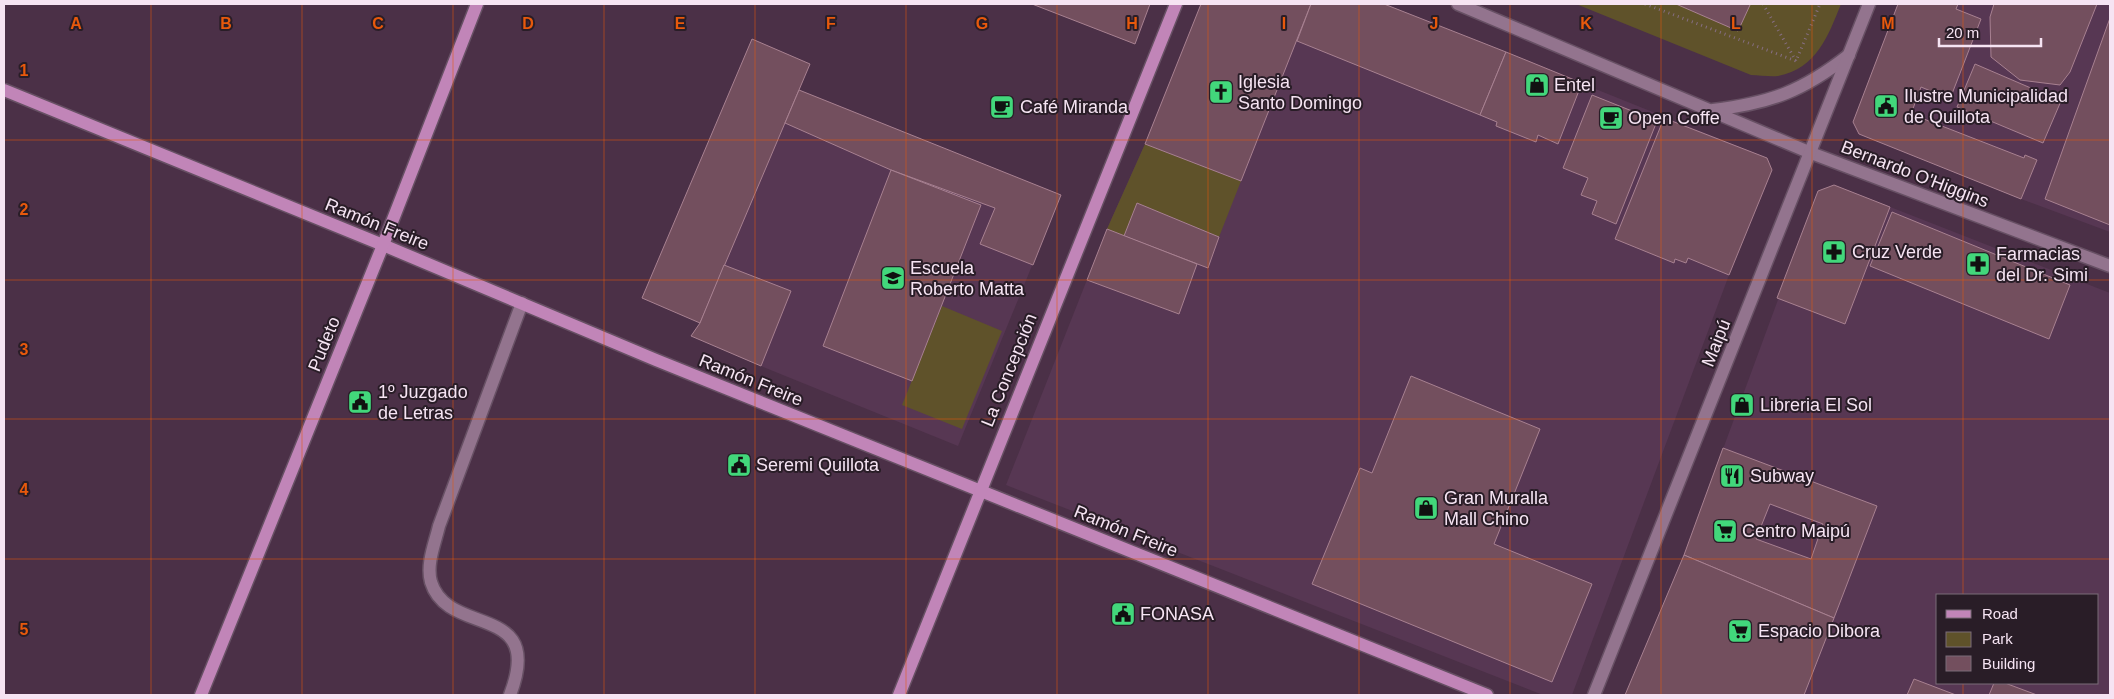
<svg xmlns="http://www.w3.org/2000/svg" width="2114" height="699" viewBox="0 0 2114 699" font-family="Arial,sans-serif">
<rect width="100%" height="100%" fill="#4b3047"/>
<g fill="#573753" fill-rule="evenodd">
<path d="M1201,4H1384L1767,158L1729,275L1572,695H1543L1006,485L1107,229L1145,144Z"/>
<path d="M1898,4H2110V232L2021,199L1859,134L1853,122Z"/>
<path d="M799,90L1061,195L958,446L761,366L790,291L724,265Z"/>
<path d="M1834,185L2110,293V695H1626L1684,555L1818,191ZM1938,595H2098V683H1938Z"/>
</g>
<g fill="#5f522a">
<path d="M1576,4H1841C1828,36 1817,68 1778,76C1770,77 1759,75 1751,75Z"/>
<path d="M1145,144L1241,181L1219,237L1137,203L1124,236L1107,229Z"/>
<path d="M942,306L1002,331L962,429L902,405Z"/>
</g>
<g fill="#734f5e" stroke="#a88191" fill-rule="evenodd">
<path d="M1032,4H1150L1135,44Z"/>
<path d="M1201,4H1311L1241,181L1145,144Z"/>
<path d="M1311,4H1384L1506,52L1480,115L1297,41Z"/>
<path d="M1676,4H1747L1750,5L1738,31Z"/>
<path d="M1898,4H1958L1956,9L1981,19L1950,99L1921,87L1911,114L2024,158L2025,155L2037,160L2021,199L1859,134L1853,122Z"/>
<path d="M1994,4H2097L2070,72L2060,85L2020,80L1991,57L1990,17Z"/>
<path d="M2110,18V225L2045,199Z"/>
<path d="M752,39L810,64L700,323L642,298Z"/>
<path d="M1506,52L1582,83L1558,144L1538,135L1536,142L1496,126L1497,122L1480,115Z"/>
<path d="M1975,64L2061,101L2043,143L1957,107Z"/>
<path d="M799,90L1061,195L1033,265L980,244L995,208L891,170L785,123Z"/>
<path d="M1592,95L1657,121L1616,224L1592,214L1597,201L1581,195L1588,178L1563,168Z"/>
<path d="M1664,118L1767,158L1772,170L1729,275L1688,258L1686,263L1675,259L1674,263L1615,239Z"/>
<path d="M891,170L981,205L912,381L823,346Z"/>
<path d="M1834,185L1890,207L1845,324L1777,298L1818,191Z"/>
<path d="M1137,203L1219,237L1208,268L1124,236Z"/>
<path d="M1892,212L2070,285L2049,339L1870,266Z"/>
<path d="M1107,229L1197,264L1179,314L1087,280Z"/>
<path d="M724,265L791,291L761,366L691,336L700,323Z"/>
<path d="M1411,376L1540,429L1494,544L1592,584L1552,682L1312,584L1360,468L1372,473Z"/>
<path d="M1723,448L1877,506L1834,618L1684,555ZM1770,504L1823,524L1811,559L1756,539Z"/>
<path d="M1684,555L1834,618L1804,695H1625Z"/>
<path d="M1914,679L1956,695H1907Z"/>
<path d="M1994,683H2005L2037,695H1989Z"/>
</g>
<g fill="none" stroke-linecap="round" stroke-linejoin="round">
<defs>
<g id="minor">
<path d="M1458,4L1811,153L2110,266"/>
<path d="M1713,110C1771,103 1803,91 1849,55"/>
<path d="M510,695C546,601 448,638 431,582C426,564 435,543 439,526L522,303"/>
<path d="M1594,695L1869,4"/>
</g>
<g id="major">
<path d="M4,90L383,245L656,360L1487,695"/>
<path d="M201,695L383,245L477,4"/>
<path d="M899,695L1176,4"/>
</g>
</defs>
<use href="#minor" stroke="#675064" stroke-width="15"/>
<use href="#major" stroke="#675064" stroke-width="15"/>
<g stroke="#866e82" stroke-width="3" stroke-dasharray="1 4" stroke-linecap="butt">
<path d="M1645,4L1796,61L1820,4"/>
<path d="M1763,4L1796,61"/>
</g>
<use href="#minor" stroke="#93748e" stroke-width="12"/>
<use href="#major" stroke="#c185b8" stroke-width="12"/>
</g>
<path fill="none" stroke="#e8590c" stroke-width="1" stroke-opacity="0.55" d="M151,4V695M302,4V695M453,4V695M604,4V695M755,4V695M906,4V695M1057,4V695M1208,4V695M1359,4V695M1510,4V695M1661,4V695M1812,4V695M1963,4V595M4,140H2110M4,280H2110M4,419H2110M4,559H2110M1963,683V695"/>
<defs>
<symbol id="shop-square" viewBox="-11 -11 22 22"><rect x="-9" y="-9" width="18" height="18" rx="4" fill="#42d77b" stroke="#291d27"/><path d="M-5-2.5h2.3a2.7 3.5 0 0 1 5.4 0H5L5.5 6h-11ZM-1.5-2.5h3a1.5 2.3 0 0 0-3 0Z" fill="#111"/></symbol>
<symbol id="church-square" viewBox="-11 -11 22 22"><rect x="-9" y="-9" width="18" height="18" rx="4" fill="#42d77b" stroke="#291d27"/><path d="M-1.2-6h2.4v3.5h3.3v2.4h-3.3V6h-2.4V-.1h-3.3v-2.4h3.3Z" fill="#111"/></symbol>
<symbol id="civic-square" viewBox="-11 -11 22 22"><rect x="-9" y="-9" width="18" height="18" rx="4" fill="#42d77b" stroke="#291d27"/><path d="M-.6-6.5H3V-4.5H.6V-3L4-1V1h2V6H-6V1h2V-1L-.6-3ZM-1.2 2.5V6h2.4V2.5Z" fill="#111"/></symbol>
<symbol id="cafe-square" viewBox="-11 -11 22 22"><rect x="-9" y="-9" width="18" height="18" rx="4" fill="#42d77b" stroke="#291d27"/><path d="M-5.5-4.5H6V0H3Q3 3.5 0 3.5H-2.5Q-5.5 3.5-5.5 0ZM3-3.2v2h1.7v-2ZM-6 4.5H4V6H-6Z" fill="#111"/></symbol>
<symbol id="pharmacy-square" viewBox="-11 -11 22 22"><rect x="-9" y="-9" width="18" height="18" rx="4" fill="#42d77b" stroke="#291d27"/><path d="M-2-6h4v4h4v4h-4v4h-4v-4h-4v-4h4Z" fill="#111"/></symbol>
<symbol id="school-square" viewBox="-11 -11 22 22"><rect x="-9" y="-9" width="18" height="18" rx="4" fill="#42d77b" stroke="#291d27"/><path d="M0-5L7-2L0 1L-7-2ZM-4 1L0 2.5L4 1V4Q0 6-4 4Z" fill="#111"/></symbol>
<symbol id="restaurant-square" viewBox="-11 -11 22 22"><rect x="-9" y="-9" width="18" height="18" rx="4" fill="#42d77b" stroke="#291d27"/><path d="M-5-6h1v4h1v-4h1v4h1v-4h1v5L-1.5 .5V6h-2V.5L-5-1ZM5-6V6H3V1.5H1.5Q1.5-4 5-6Z" fill="#111"/></symbol>
<symbol id="supermarket-square" viewBox="-11 -11 22 22"><rect x="-9" y="-9" width="18" height="18" rx="4" fill="#42d77b" stroke="#291d27"/><path d="M-6-5.5h2.5l.6 2H6L4.5 2H-2.5L-4.4-4H-6ZM-1.5 3.2a1.3 1.3 0 1 0 .1 0ZM3 3.2a1.3 1.3 0 1 0 .1 0Z" fill="#111"/></symbol>
</defs>
<g fill-rule="evenodd">
<use href="#shop-square" x="1523" y="71" width="28" height="28"/>
<use href="#church-square" x="1207" y="78" width="28" height="28"/>
<use href="#civic-square" x="1872" y="92" width="28" height="28"/>
<use href="#cafe-square" x="988" y="93" width="28" height="28"/>
<use href="#cafe-square" x="1597" y="104" width="28" height="28"/>
<use href="#pharmacy-square" x="1820" y="238" width="28" height="28"/>
<use href="#pharmacy-square" x="1964" y="250" width="28" height="28"/>
<use href="#school-square" x="879" y="264" width="28" height="28"/>
<use href="#civic-square" x="346" y="388" width="28" height="28"/>
<use href="#shop-square" x="1728" y="391" width="28" height="28"/>
<use href="#civic-square" x="725" y="451" width="28" height="28"/>
<use href="#restaurant-square" x="1718" y="462" width="28" height="28"/>
<use href="#shop-square" x="1412" y="494" width="28" height="28"/>
<use href="#supermarket-square" x="1711" y="517" width="28" height="28"/>
<use href="#civic-square" x="1109" y="600" width="28" height="28"/>
<use href="#supermarket-square" x="1726" y="617" width="28" height="28"/>
</g>
<g text-anchor="middle" dominant-baseline="central" stroke-width="4" stroke-linejoin="round" paint-order="stroke">
<g font-size="18" fill="#f6e4f3" stroke="#291d27" text-anchor="start">
<text x="1238" y="82">Iglesia<tspan x="1238" dy="21">Santo Domingo</tspan></text>
<text x="1554" y="85">Entel</text>
<text x="1904" y="96">Ilustre Municipalidad<tspan x="1904" dy="21">de Quillota</tspan></text>
<text x="1020" y="107">Café Miranda</text>
<text x="1628" y="118">Open Coffe</text>
<text x="1852" y="252">Cruz Verde</text>
<text x="1996" y="254">Farmacias<tspan x="1996" dy="21">del Dr. Simi</tspan></text>
<text x="910" y="268">Escuela<tspan x="910" dy="21">Roberto Matta</tspan></text>
<text x="378" y="392">1º Juzgado<tspan x="378" dy="21">de Letras</tspan></text>
<text x="1760" y="405">Libreria El Sol</text>
<text x="756" y="465">Seremi Quillota</text>
<text x="1750" y="476">Subway</text>
<text x="1444" y="498">Gran Muralla<tspan x="1444" dy="21">Mall Chino</tspan></text>
<text x="1742" y="531">Centro Maipú</text>
<text x="1140" y="614">FONASA</text>
<text x="1758" y="631">Espacio Dibora</text>
</g>
<g font-size="18" fill="#f6e4f3" stroke="#291d27">
<text transform="translate(1915 174) rotate(21)">Bernardo O'Higgins</text>
<text transform="translate(377 224) rotate(22)">Ramón Freire</text>
<text transform="translate(1716 343) rotate(-68)">Maipú</text>
<text transform="translate(324 344) rotate(-68)">Pudeto</text>
<text transform="translate(1009 370) rotate(-68)">La Concepción</text>
<text transform="translate(751 380) rotate(22)">Ramón Freire</text>
<text transform="translate(1126 531) rotate(22)">Ramón Freire</text>
</g>
</g>
<g font-size="16" text-anchor="middle" font-weight="bold" fill="#e8590c" stroke="#291d27" stroke-width="4" stroke-linejoin="round" paint-order="stroke">
<text x="76" y="29">A</text>
<text x="226" y="29">B</text>
<text x="378" y="29">C</text>
<text x="528" y="29">D</text>
<text x="680" y="29">E</text>
<text x="831" y="29">F</text>
<text x="982" y="29">G</text>
<text x="1132" y="29">H</text>
<text x="1284" y="29">I</text>
<text x="1434" y="29">J</text>
<text x="1586" y="29">K</text>
<text x="1736" y="29">L</text>
<text x="1888" y="29">M</text>
<text x="24" y="76">1</text>
<text x="24" y="215">2</text>
<text x="24" y="355">3</text>
<text x="24" y="495">4</text>
<text x="24" y="635">5</text>
</g>
<rect width="2114" height="699" fill="none" stroke="#f6e4f3" stroke-width="10"/>
<rect x="1936" y="594" width="162" height="90" fill="#291d27" stroke="#7b6d79"/>
<rect x="1946" y="610" width="25" height="8" fill="#c185b8" stroke="#7b6d79"/>
<text x="1982" y="619" font-size="15" fill="#f6e4f3">Road</text>
<rect x="1946" y="632" width="25" height="15" fill="#5f522a" stroke="#7b6d79"/>
<text x="1982" y="644" font-size="15" fill="#f6e4f3">Park</text>
<rect x="1946" y="656" width="25" height="15" fill="#734f5e" stroke="#7b6d79"/>
<text x="1982" y="669" font-size="15" fill="#f6e4f3">Building</text>
<path d="M1939 38v8h102v-8" fill="none" stroke="#f6e4f3" stroke-width="2.5"/>
<text x="1946" y="38" font-size="15" fill="#f6e4f3" stroke="#291d27" stroke-width="4" paint-order="stroke">20 m</text>
</svg>
